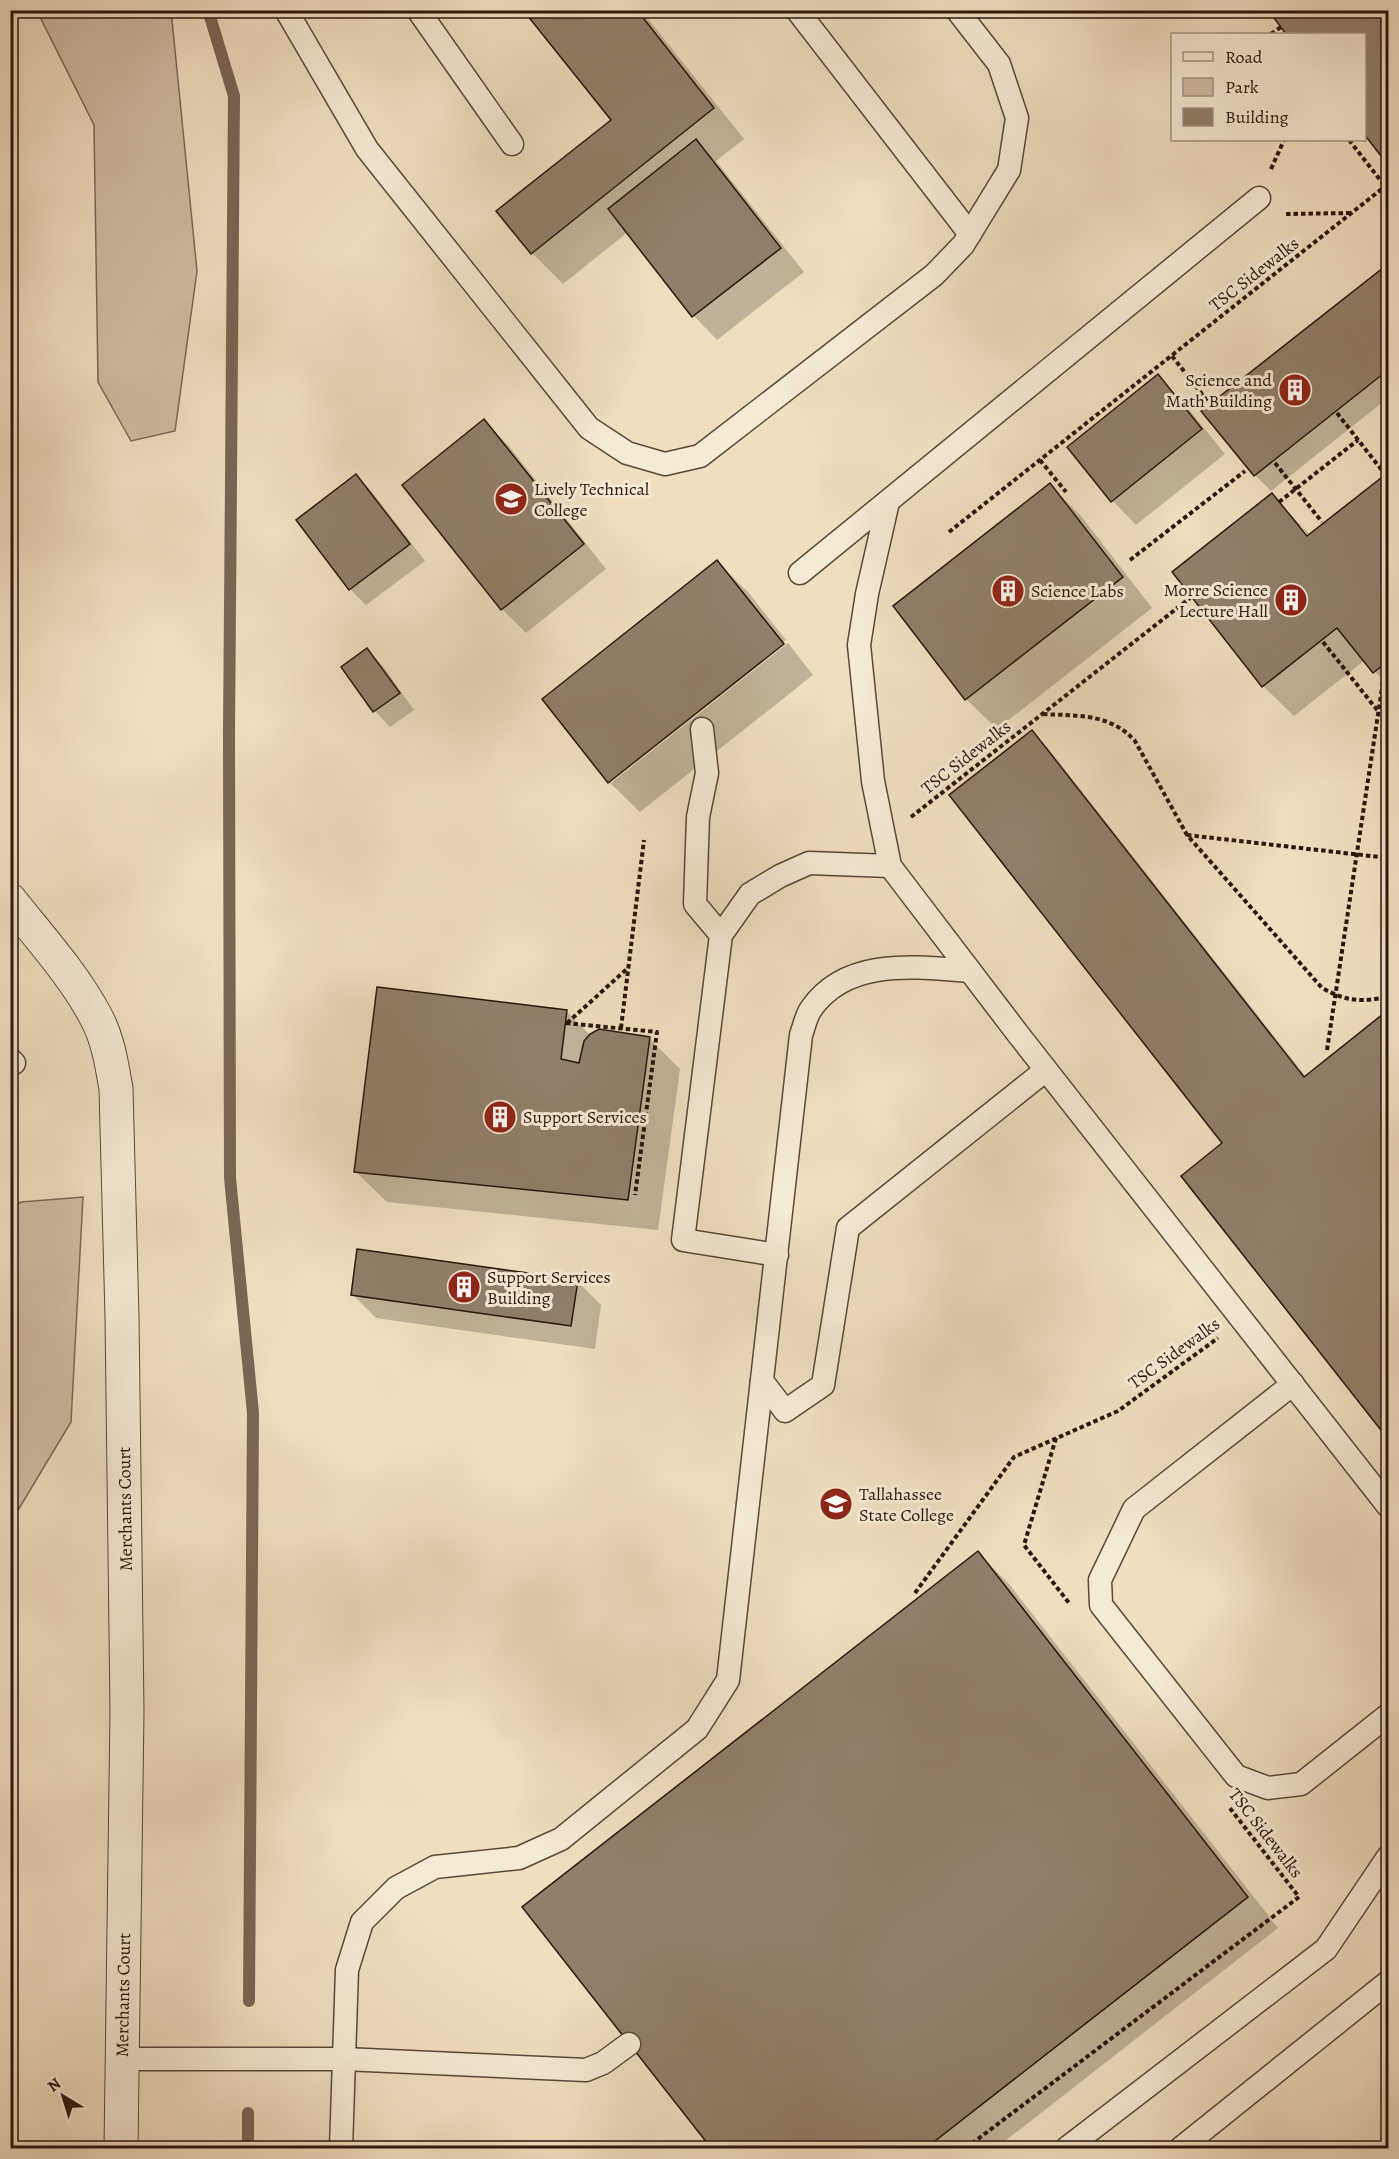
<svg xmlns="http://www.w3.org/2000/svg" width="1399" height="2159" viewBox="0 0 1399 2159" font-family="Alegreya,serif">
<rect width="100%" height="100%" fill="#efdfbf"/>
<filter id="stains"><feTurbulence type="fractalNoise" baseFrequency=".00333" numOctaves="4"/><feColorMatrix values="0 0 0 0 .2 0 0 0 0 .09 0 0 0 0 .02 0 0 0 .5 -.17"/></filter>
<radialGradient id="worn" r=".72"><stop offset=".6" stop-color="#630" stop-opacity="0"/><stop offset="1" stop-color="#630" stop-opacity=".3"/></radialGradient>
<g fill="#cdbda1" stroke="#7b6a58" stroke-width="1.5">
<path d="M171,10L197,271L175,431L131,441L98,382L94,125L37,11Z"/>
<path d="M83,1197L71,1422L11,1522V1208L21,1202Z"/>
</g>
<g fill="#0003" fill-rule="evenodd">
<path d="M525,10H641L744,139L716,161L804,272L717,340L694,316L628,232L563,284L532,253L613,120Z"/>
<path d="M1270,10H1388V162L1364,131V34H1289Z"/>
<path d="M1388,266V398L1271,491L1255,475L1203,411Z"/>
<path d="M1158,376L1181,400L1225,454L1136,525L1113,501L1069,447Z"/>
<path d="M484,421L508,445L606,569L526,633L502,609L404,485Z"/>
<path d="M356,476L372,492L425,561L366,605L350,589L298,520Z"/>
<path d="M1381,480L1388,488V686L1365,660L1294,716L1263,686L1272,495L1310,535ZM1297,526H1301L1313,541L1310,543Z"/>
<path d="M1050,485L1081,516L1152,608L997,729L966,699Z"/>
<path d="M717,562L748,592L786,640L611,779V783L788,643L813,675L640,812L609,782Z"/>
<path d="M367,650L383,666L414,710L390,727L375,711L343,667Z"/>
<path d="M1032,732L1048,748L1306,1077L1388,1012V1437L1183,1176L1224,1143Z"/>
<path d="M566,1011L590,1035L649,1038L680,1069L658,1230L387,1202L356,1172Z"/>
<path d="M577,1281L601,1305L595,1349L376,1318L352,1294Z"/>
<path d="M978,1553L1009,1584L1278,1928L996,2148H713L524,1908Z"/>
</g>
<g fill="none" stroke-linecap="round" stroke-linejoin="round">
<g stroke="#786655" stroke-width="12">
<path d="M208,10L234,96L229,734L230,1178L253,1413L249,2001"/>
<path d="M248,2148V2113"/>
</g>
</g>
<g fill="#907f6b" stroke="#29160f" stroke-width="1.5">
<path d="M523,10H637L714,108L531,254L496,211L611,120Z"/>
<path d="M1268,10H1388V165L1364,134V34H1286Z"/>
<path d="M696,139L781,248L692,317L608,209Z"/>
<path d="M1388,264V370L1254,476L1201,411Z"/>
<path d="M1158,374L1202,429L1111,502L1067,447Z"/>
<path d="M484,419L584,544L501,610L402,485Z"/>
<path d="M356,474L410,544L349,590L296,520Z"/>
<path d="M1381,478L1388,487V661L1373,673L1337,628L1262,687L1172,572L1272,493L1307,536Z"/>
<path d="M1050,483L1123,577L965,700L893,606Z"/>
<path d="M717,560L784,644L608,783L542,699Z"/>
<path d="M367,648L400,693L373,712L341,667Z"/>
<path d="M1032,730L1304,1077L1388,1010V1439L1181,1176L1222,1143L949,795Z"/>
<path d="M377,987L567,1010L561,1059L579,1063L584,1041L590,1034L599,1029L650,1037L628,1200L354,1172Z"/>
<path d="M357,1249L578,1280L571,1326L351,1295Z"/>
<path d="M978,1551L1248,1897L926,2148H711L522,1907Z"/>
</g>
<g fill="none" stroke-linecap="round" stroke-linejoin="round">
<defs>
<g id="lane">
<path d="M286,10L367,149L589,428L627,453L665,464L700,456L934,275L963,245L1009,170L1017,118L999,64L957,10"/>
<path d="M418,10L512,144"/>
<path d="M797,10L970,234"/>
<path d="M888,502L867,594L859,645L873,781L890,866L1018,1034L1388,1506"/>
<path d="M800,573L1259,198"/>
<path d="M702,729L707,773L698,817L695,904L721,935"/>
<path d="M10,1059L14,1063L10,1065"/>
<path d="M777,1255L683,1240L721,935L750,894L780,876L809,863L890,866"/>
<path d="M762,1381L785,1411L823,1385L848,1228L1046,1070"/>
<path d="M1293,1384L1134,1509L1100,1580L1101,1605L1236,1776L1268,1788L1301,1784L1388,1715"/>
<path d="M122,2059H344L586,2070L603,2063L629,2044"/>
<path d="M341,2148L347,1970L362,1922L396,1888L435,1867L519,1858L561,1839L697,1729L728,1680L801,1035C804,1027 806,1016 811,1009C847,957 916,967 970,971"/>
<path d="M1067,2148L1326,1949L1388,1857"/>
<path d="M1181,2148L1388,1982"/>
</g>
<path id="street" d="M10,900C40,938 74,975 96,1017C108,1039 112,1065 116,1089L122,1317L127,1711L121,2148"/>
</defs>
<use href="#lane" stroke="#5a483b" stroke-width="25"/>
<use href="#street" stroke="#5a483b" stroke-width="35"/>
<g stroke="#29160f" stroke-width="4" stroke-dasharray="4.5 3" stroke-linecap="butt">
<path d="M1271,34L1281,27"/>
<path d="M1349,140L1388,190"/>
<path d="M1271,169L1284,140"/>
<path d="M1286,214L1353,213"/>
<path d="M1172,356L1209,403"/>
<path d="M1337,413L1388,478"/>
<path d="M1040,460L1066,492"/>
<path d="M1275,463L1322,522"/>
<path d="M1279,502L1358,440"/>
<path d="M949,532L1388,184"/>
<path d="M1130,560L1245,471"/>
<path d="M1323,642L1378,711"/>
<path d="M1043,714C1077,716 1110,713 1135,741L1187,835L1322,988C1348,1002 1360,1002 1388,997"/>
<path d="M911,817L1190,598"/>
<path d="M1187,835L1388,858"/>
<path d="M566,1023L657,1032L635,1195"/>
<path d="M567,1023L628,968"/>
<path d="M621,1028L644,840"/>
<path d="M1327,1050L1384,675"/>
<path d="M1056,1438L1024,1545L1069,1603"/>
<path d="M915,1593L1014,1457L1118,1411L1218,1338"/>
<path d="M966,2148L1299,1897L1229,1807"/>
</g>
<use href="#lane" stroke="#f5ead5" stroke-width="22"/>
<use href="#street" stroke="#f5ead5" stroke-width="33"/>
</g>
<defs>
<symbol id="building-disc" viewBox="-11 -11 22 22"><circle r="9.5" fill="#8f2418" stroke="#f5ead5"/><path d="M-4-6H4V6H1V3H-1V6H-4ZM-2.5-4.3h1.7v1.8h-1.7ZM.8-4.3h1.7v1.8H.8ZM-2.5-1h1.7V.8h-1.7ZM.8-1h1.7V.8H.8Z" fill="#fff"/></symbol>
<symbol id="university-disc" viewBox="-11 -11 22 22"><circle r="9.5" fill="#8f2418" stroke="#f5ead5"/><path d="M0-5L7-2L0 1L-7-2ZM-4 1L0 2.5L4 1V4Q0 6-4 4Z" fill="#fff"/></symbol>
</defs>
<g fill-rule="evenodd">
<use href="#building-disc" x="1276" y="371" width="38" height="38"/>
<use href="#university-disc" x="492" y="480" width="38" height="38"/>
<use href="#building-disc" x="989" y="572" width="38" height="38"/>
<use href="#building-disc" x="1272" y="581" width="38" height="38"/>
<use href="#building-disc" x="481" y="1098" width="38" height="38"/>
<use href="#building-disc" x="445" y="1268" width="38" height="38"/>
<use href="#university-disc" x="817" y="1485" width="38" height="38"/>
</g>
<g text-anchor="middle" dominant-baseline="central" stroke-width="6" stroke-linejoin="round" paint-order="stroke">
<g font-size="18" fill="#29160f" stroke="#f5ead5">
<text transform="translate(1254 274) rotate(-38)">TSC Sidewalks</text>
<text transform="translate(966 757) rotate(-38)">TSC Sidewalks</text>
<text transform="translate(1174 1353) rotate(-36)">TSC Sidewalks</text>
<text transform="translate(125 1509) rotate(-91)">Merchants Court</text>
<text transform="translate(1266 1833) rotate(52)">TSC Sidewalks</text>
<text transform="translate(123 1995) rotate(-89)">Merchants Court</text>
</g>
<g font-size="18" fill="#29160f" stroke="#f5ead5" text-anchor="start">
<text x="1272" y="380" text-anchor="end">Science and<tspan x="1272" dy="21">Math Building</tspan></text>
<text x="534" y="489">Lively Technical<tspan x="534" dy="21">College</tspan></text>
<text x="1268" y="590" text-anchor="end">Morre Science<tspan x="1268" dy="21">Lecture Hall</tspan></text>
<text x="1031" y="591">Science Labs</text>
<text x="523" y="1117">Support Services</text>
<text x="487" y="1277">Support Services<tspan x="487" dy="21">Building</tspan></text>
<text x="859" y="1494">Tallahassee<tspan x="859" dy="21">State College</tspan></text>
</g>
</g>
<rect width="1399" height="2159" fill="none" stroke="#efdfbf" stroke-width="36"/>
<rect x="12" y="12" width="1375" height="2135" fill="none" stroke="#29160f" stroke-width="3"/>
<rect x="18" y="18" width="1363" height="2123" fill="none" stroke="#29160f" stroke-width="1.5"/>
<rect x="1171" y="33" width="195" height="108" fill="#f5ead5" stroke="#a39586" stroke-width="1.5"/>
<rect x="1183" y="52" width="30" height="9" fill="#f5ead5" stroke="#a39586" stroke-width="1.5"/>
<text x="1225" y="63" font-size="18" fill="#29160f">Road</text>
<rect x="1183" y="78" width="30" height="18" fill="#cdbda1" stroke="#a39586" stroke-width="1.5"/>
<text x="1225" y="93" font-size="18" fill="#29160f">Park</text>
<rect x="1183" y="108" width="30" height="18" fill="#907f6b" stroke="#a39586" stroke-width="1.5"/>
<text x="1225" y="123" font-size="18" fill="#29160f">Building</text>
<g transform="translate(63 2096) rotate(322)" stroke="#f5ead5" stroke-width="4.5" paint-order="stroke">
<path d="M0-4.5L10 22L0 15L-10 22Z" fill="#29160f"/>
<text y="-9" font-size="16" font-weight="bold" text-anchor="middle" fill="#29160f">N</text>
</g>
<rect width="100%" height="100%" filter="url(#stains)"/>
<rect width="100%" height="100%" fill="url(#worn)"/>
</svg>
